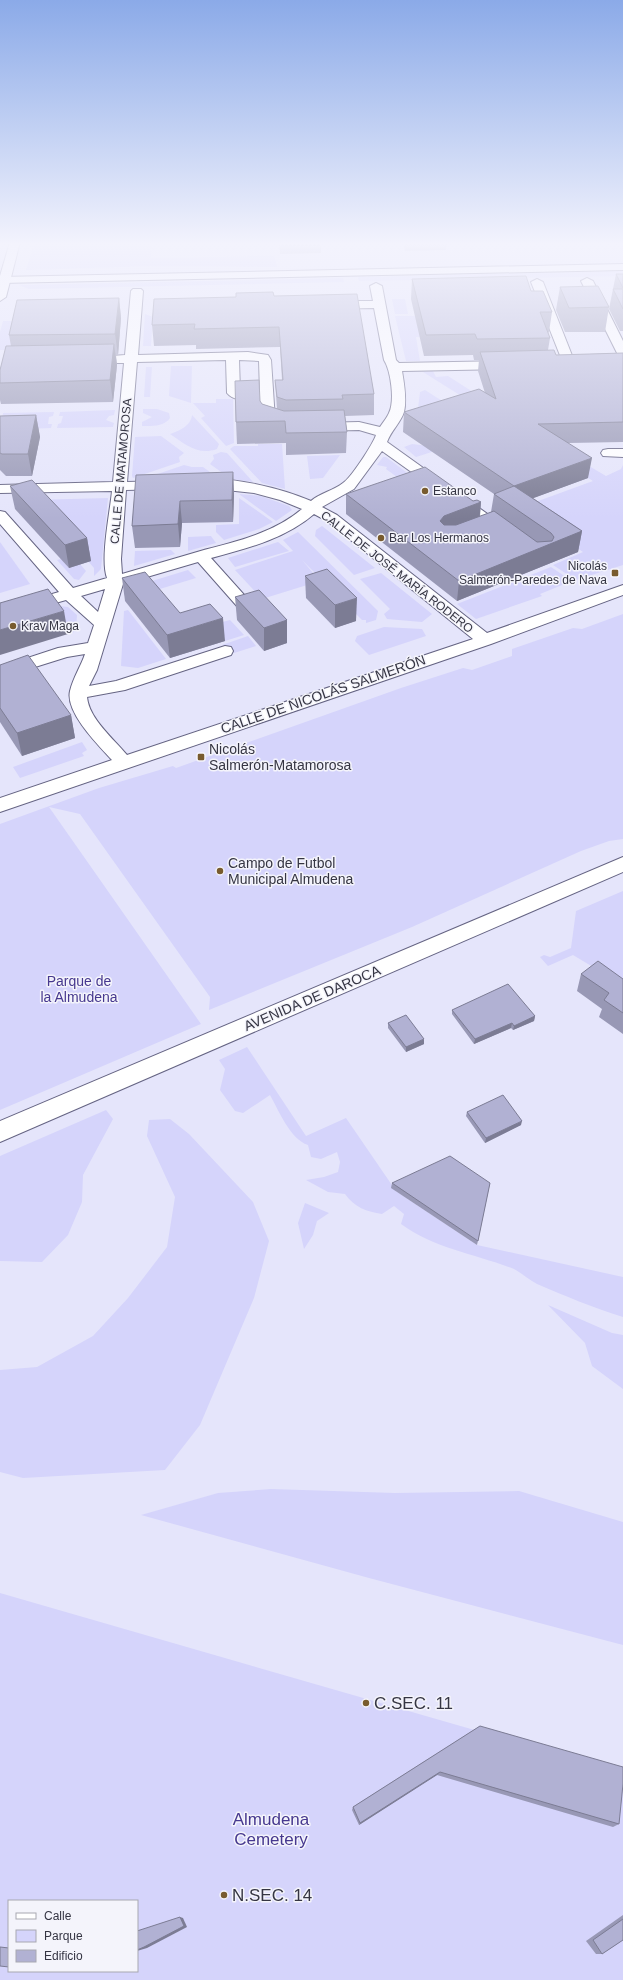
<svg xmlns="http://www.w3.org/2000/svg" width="623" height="1980" viewBox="0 0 623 1980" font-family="Arial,sans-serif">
<rect width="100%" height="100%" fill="#e5e5fb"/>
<g fill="#d5d4fb" fill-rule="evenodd">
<path d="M34,242H152L151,258L274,256L277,267L150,266L26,270Z"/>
<path d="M623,271V276L359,281L358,277Z"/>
<path d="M343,278L344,282L29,289L19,285Z"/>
<path d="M392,299H405L408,314H395Z"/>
<path d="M145,314L153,317L151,346H143Z"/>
<path d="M395,316H427L476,336L416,337L420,361H406Z"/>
<path d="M3,321H18L10,350H0V332Z"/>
<path d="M171,366H192L191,403L169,396Z"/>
<path d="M146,367H152L150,397H144Z"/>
<path d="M433,371L436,377L448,376L501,410L490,414L423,372Z"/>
<path d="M425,390L461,413L417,417L420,392Z"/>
<path d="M216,399H233L234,443L226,446L201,418L205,416L193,403H216Z"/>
<path d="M143,409H157L169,413L170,418C164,427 151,426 142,426V422L152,417L143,413Z"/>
<path d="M115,410L114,415L109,416L106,420L114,423L113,427L57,428L58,424L61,423L63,416H59L60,412Z"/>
<path d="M54,412L53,416L49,417L48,424H52L51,428L0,430L3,413Z"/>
<path d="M192,415L219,444L217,449C198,456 185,444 170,434C179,431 191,426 192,415Z"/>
<path d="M533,433L606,476L621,469L623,465V565L576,580L553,565L583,552L519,508L593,481L523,436Z"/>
<path d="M161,436L184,453L179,457L180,462L133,478L132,476L135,437Z"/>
<path d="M258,444H282L285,489L262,483L230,449L234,446H258Z"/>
<path d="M412,444L429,446L457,444L416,457L404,447Z"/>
<path d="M221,452L227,453L253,482L231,479L210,464L214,459L213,455Z"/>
<path d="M340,455L323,478L310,479L307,456Z"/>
<path d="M383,457H386L422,484L412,488L386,469L387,467L377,465Z"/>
<path d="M184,465L192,467H203L218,478L140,480Z"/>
<path d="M239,494L261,496L289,506L292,510L276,521Z"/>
<path d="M108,498L101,569L94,576V568L88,561H90L32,500Z"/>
<path d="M239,498L273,522L259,529L224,540L216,532V525L239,524Z"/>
<path d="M322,526L375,568L354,575L315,536L316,530Z"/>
<path d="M298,532L378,611L376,620L366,623V620H362L302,560L320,581L262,599L235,570L293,551L283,540Z"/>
<path d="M211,536L216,543L188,551V537Z"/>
<path d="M0,542L30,584L0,593Z"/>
<path d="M278,542L289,551L235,567L228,558Z"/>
<path d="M171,550L175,554L134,566L135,551Z"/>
<path d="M61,559L69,568L80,564L86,571L79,580L74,579L57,560Z"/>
<path d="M551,567L572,581L540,594L542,596L476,619L457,604Z"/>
<path d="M188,570L196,578L140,595L139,585Z"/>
<path d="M381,573L432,614L422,622L387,619L384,614L390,609L360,579Z"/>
<path d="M59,606L68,607L77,615L76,631L72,633L53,609Z"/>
<path d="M128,610L166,659L138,668L121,666L124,611Z"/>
<path d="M623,614V839L609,841L581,851L412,927L209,1010L210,997L80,814L49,807L201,1024L0,1110V824L99,788L173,766L176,768L401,688L463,668L472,670L512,656V649L573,628L582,629Z"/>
<path d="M230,620L244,635L225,641L211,625Z"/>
<path d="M384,627L422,629L426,636L369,655L355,641L357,636Z"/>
<path d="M248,636L256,646L234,653L228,646L222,645Z"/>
<path d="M82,742L87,750L82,753L84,756L20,778L13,767Z"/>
<path d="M623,891V985L573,955L548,966L540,957L544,955L550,957L571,948L576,911Z"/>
<path d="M247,1047L306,1136L346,1118L396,1191L477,1245L623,1277V1317C594,1308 565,1296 537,1284C529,1280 522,1273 514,1269C476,1254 435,1249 401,1224L404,1214L394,1206L382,1214C367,1212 354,1207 345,1194L328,1192L306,1180L324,1177L338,1172L340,1162L337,1152L321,1159L311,1157L308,1145C290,1139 279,1111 270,1095L243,1113L235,1111L220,1090L225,1069L219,1060Z"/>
<path d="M106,1110L113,1119L83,1175L82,1202L68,1235L42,1262L0,1261V1156Z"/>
<path d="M170,1119L189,1134L253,1202L269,1241L254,1298L200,1425L165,1470L23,1478L0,1472V1370L37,1367L93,1336L128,1298L167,1247L175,1197L147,1136L149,1120Z"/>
<path d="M305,1203L329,1213L317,1221L313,1235L304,1249L298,1223Z"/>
<path d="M548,1305L612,1333L623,1335V1389L592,1366L585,1343Z"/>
<path d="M271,1489L395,1493L519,1491L623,1522V1645L369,1578L141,1515L218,1493Z"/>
<path d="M0,1593L623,1773V1980H0ZM9,1901H137V1971H9Z"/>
</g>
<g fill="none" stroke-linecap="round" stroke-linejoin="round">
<defs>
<g id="minor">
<path d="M10,242H20L6,297L0,301V276Z"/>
<path d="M587,278L593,281L623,341V357L617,353L581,281Z"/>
<path d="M537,279L543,282L575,363L573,366H565L563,363L531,282Z"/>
<path d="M376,283L382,286L396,360L399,363L508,361L514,365L508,369L402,371C404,383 407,399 404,412C401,422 391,431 387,442L514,533L511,536H501L382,451L354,489L322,507L337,515L487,633L623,585V595L491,644L0,812V798L112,760C98,745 65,712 70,691C73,678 81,666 85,654L67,657L0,678V667L58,648L88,643L94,625L66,600L0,619V609L59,592L0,524V511L5,512L73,588L107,578C100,559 110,512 112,491L0,493V485L113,482L124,363H116L110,359L112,356L125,355L131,291L133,289H141L143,291L138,355L248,352L268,355L271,360L275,420L286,424L288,427L286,430C281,431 278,431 273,429C258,422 261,415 260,400C250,400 234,402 227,393L226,360L137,362L127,482L165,481L170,482L172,485L170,488L165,489L126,490L121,559L122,574C149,566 177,558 204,550C239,541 275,532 302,509L280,500L254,493L198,487L196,484L198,481C226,474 284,489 311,501C320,493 333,491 343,483C351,478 373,444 376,435L359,430L316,431L311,430L309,427L311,424L316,423L359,422L380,427C383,422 387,418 389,413C395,401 391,371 384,360L374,308L328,309L322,305L328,301H373L370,286ZM239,360L259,361L260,392L240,391ZM314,514L327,521L473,639L127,755C114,739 89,719 87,697L125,690L231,655L233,651L231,647L225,646L116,681L89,686L97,670L123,584L198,562L243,613L249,615L255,613L257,610L255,607L211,558C248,548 285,539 314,514ZM105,589L98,612L81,596Z"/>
<path d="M608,449H623V457L603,456L601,453L603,450Z"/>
<path d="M623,857V872L0,1142V1121Z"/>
</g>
<path id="major" d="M623,264V270L0,283V277Z"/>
</defs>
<use href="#minor" stroke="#656483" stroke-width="2"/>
<use href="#major" stroke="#656483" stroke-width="2"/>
<use href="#minor" fill="#fff" fill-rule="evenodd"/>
<use href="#major" fill="#fff" fill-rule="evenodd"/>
</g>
<g fill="#9898b5">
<path d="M279,242H321V253L280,254Z"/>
<path d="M403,242H447L446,250L405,251Z"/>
<path d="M616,274H623V331H620L609,309Z"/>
<path d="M412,279L531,291L552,312L549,332L548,333L550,338L548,350L556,355L623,353V442L568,443L588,478L533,498L582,531L578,552L457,601L346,514V494L473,501L481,502L480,517L491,512L494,494L403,432L404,412L485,393L478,371L479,360H474L473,355L424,356L411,299Z"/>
<path d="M560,287L609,307L605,332H565L556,310Z"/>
<path d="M274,296L374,394V415L345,416L347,432L346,453L286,455V443L237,444L236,422L260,401L262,404L277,409L275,380H282L280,347L196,349V345L154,346L152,325Z"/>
<path d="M119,298L121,318L118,355H116L117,365L113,402L1,404L0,400V370L11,346L9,335Z"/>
<path d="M36,415L40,437L32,476H6L0,470V416Z"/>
<path d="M233,472L234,495L233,522L182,523L180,547L135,548L132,526Z"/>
<path d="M10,486L87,538L91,561L69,568L15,509Z"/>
<path d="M305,576L356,621L335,628L306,598Z"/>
<path d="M122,578L180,613L225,641L170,658L125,601Z"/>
<path d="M235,597L287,620V643L264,651L237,620Z"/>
<path d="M0,665L71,715L75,738L22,756L0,722Z"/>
<path d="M581,974L623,979V1034L599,1017L602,1009L577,991Z"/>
<path d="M452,1010L535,1016L534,1021L513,1030L511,1028L474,1044L452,1014Z"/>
<path d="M388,1023L424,1044L406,1052L388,1028Z"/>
<path d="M467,1112L521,1125L485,1143L466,1116Z"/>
<path d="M392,1183H490L477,1245L391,1188Z"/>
<path d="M480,1726L619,1824L613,1827L437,1775L359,1825L352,1810L353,1807Z"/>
<path d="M623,1915V1940L602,1954H596L586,1941Z"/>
</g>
<g fill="#7c7c94">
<path d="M119,298L121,318L118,355L115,334Z"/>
<path d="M114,344L117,365L113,402L110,380Z"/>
<path d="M36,415L40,437L32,476L28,454Z"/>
<path d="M592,458L588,478L512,506L514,486Z"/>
<path d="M233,472L234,495L233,522L232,500Z"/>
<path d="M180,501L182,523L180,547L178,524Z"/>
<path d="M481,502L479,523L442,537L440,521L444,516Z"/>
<path d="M582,531L578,552L457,601L459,581Z"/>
<path d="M87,538L91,561L69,568L65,545Z"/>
<path d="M357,598L356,621L335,628V605Z"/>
<path d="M64,611L68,634L0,655V630Z"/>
<path d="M223,618L225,641L170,658L167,635Z"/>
<path d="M287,620V643L264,651V628Z"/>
<path d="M71,715L75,738L22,756L17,733Z"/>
<path d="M535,1016L534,1021L513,1030L514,1026Z"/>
<path d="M512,1023L511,1028L474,1044L475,1039Z"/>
<path d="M424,1039V1044L406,1052V1047Z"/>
<path d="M522,1121L521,1125L485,1143L486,1138Z"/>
<path d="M440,1772L437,1775L359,1825L360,1823Z"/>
<path d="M180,1917L183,1918L187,1927L147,1948L137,1951V1950Z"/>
</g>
<g fill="#b1b1d3" stroke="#7c7c94">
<path d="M280,242H321V245L280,246Z"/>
<path d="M406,242H447L406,243Z"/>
<path d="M616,274H623V288Z"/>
<path d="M526,276L531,291H543L552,312H540L550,338L477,339L475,334L426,335L412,279Z"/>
<path d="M598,286L609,307L569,308L560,287Z"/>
<path d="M613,289H623V309Z"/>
<path d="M273,292L274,296L357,294L374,394L342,395L343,399L286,400L277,397L275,380H283L279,327L194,329L195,324L152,325L154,299L236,297V293Z"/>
<path d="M119,298L115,334L9,335L17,300Z"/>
<path d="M114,344L110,380L0,383V370L6,346Z"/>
<path d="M554,350L556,355L623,353V422L538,424L592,458L514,486L582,531L459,581L346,494L425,467L473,501L477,500L481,502L444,516L440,521L444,525H456L494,511L537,542L552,541L554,537L551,533L494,494L514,486L404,412L479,389L496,399L480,352Z"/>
<path d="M259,380L260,401L262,404L284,411L344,410L347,432L286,433L285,421L236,422L235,381Z"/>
<path d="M36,415L28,454H2L0,453V416Z"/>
<path d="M233,472L232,500L180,501L178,524L132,526L136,475Z"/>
<path d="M32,480L87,538L65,545L10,486Z"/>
<path d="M327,569L357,598L335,605L305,576Z"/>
<path d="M145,572L180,613L210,604L223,618L167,635L122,578Z"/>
<path d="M48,589L64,611L0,630V603Z"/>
<path d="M259,590L287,620L264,628L235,597Z"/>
<path d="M28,655L71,715L17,733L0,708V665Z"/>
<path d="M598,961L623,979V1013L604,1000L609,993L581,974Z"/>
<path d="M508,984L535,1016L514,1026L512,1023L475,1039L452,1010Z"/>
<path d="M406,1015L424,1039L406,1047L388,1023Z"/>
<path d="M503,1095L522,1121L486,1138L467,1112Z"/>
<path d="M450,1156L490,1183L478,1241L392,1183Z"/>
<path d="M480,1726L623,1767V1784L619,1824L440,1772L360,1823L353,1807Z"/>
<path d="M180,1917L184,1926L144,1947L137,1950V1931Z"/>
<path d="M623,1919V1940L602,1954L593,1940Z"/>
<path d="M0,1947L9,1948V1967L0,1966Z"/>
</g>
<linearGradient id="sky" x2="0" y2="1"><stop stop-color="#8baae8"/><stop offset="0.47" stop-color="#f3f3fd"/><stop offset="1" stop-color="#f3f3fd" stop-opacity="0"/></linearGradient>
<rect width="623" height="519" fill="url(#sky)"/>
<g fill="#785b2e" stroke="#f4f4fb" stroke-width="1.5">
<circle cx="425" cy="491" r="4"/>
<circle cx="381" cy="538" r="4"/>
<rect x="611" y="569" width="8" height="8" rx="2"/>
<circle cx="13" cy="626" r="4"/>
<rect x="197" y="753" width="8" height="8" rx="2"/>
<circle cx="220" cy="871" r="4"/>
<circle cx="366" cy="1703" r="4"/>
<circle cx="224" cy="1895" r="4"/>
</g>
<g text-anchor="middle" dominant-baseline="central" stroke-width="3" stroke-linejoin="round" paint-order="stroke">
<g font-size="12" fill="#353543" stroke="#f4f4fb">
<text transform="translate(121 471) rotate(-85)">CALLE DE MATAMOROSA</text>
<text transform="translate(397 572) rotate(38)">CALLE DE JOSÉ MARÍA RODERO</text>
</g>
<g font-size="12" fill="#353543" stroke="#f4f4fb" text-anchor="start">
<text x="433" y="491">Estanco</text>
<text x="389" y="538">Bar Los Hermanos</text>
<text x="607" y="566" text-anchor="end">Nicolás<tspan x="607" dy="14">Salmerón-Paredes de Nava</tspan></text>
<text x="21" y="626">Krav Maga</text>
</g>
<g font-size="14" fill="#353543" stroke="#f4f4fb">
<text transform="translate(323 694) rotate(-19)">CALLE DE NICOLÁS SALMERÓN</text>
<text transform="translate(312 998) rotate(-23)">AVENIDA DE DAROCA</text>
</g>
<g font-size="14" fill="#353543" stroke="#f4f4fb" text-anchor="start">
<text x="209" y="749">Nicolás<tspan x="209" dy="16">Salmerón-Matamorosa</tspan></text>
<text x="228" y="863">Campo de Futbol<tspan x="228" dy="16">Municipal Almudena</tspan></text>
</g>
<g font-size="14" fill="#46388f" stroke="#f4f4fb">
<text x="79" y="981">Parque de<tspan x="79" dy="16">la Almudena</tspan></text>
</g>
<g font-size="17" fill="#353543" stroke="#f4f4fb" text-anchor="start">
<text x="374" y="1703">C.SEC. 11</text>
<text x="232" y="1895">N.SEC. 14</text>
</g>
<g font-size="17" fill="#46388f" stroke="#f4f4fb">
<text x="271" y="1819">Almudena<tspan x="271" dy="20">Cemetery</tspan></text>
</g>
</g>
<rect x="8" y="1900" width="130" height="72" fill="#f4f4fb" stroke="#a8a8b1"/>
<rect x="16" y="1913" width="20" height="6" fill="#ffffff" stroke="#a8a8b1"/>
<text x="44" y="1920" font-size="12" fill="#353543">Calle</text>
<rect x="16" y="1930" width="20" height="12" fill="#d5d4fb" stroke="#a8a8b1"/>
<text x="44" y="1940" font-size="12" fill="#353543">Parque</text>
<rect x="16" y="1950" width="20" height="12" fill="#b1b1d3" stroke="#a8a8b1"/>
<text x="44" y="1960" font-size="12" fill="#353543">Edificio</text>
</svg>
